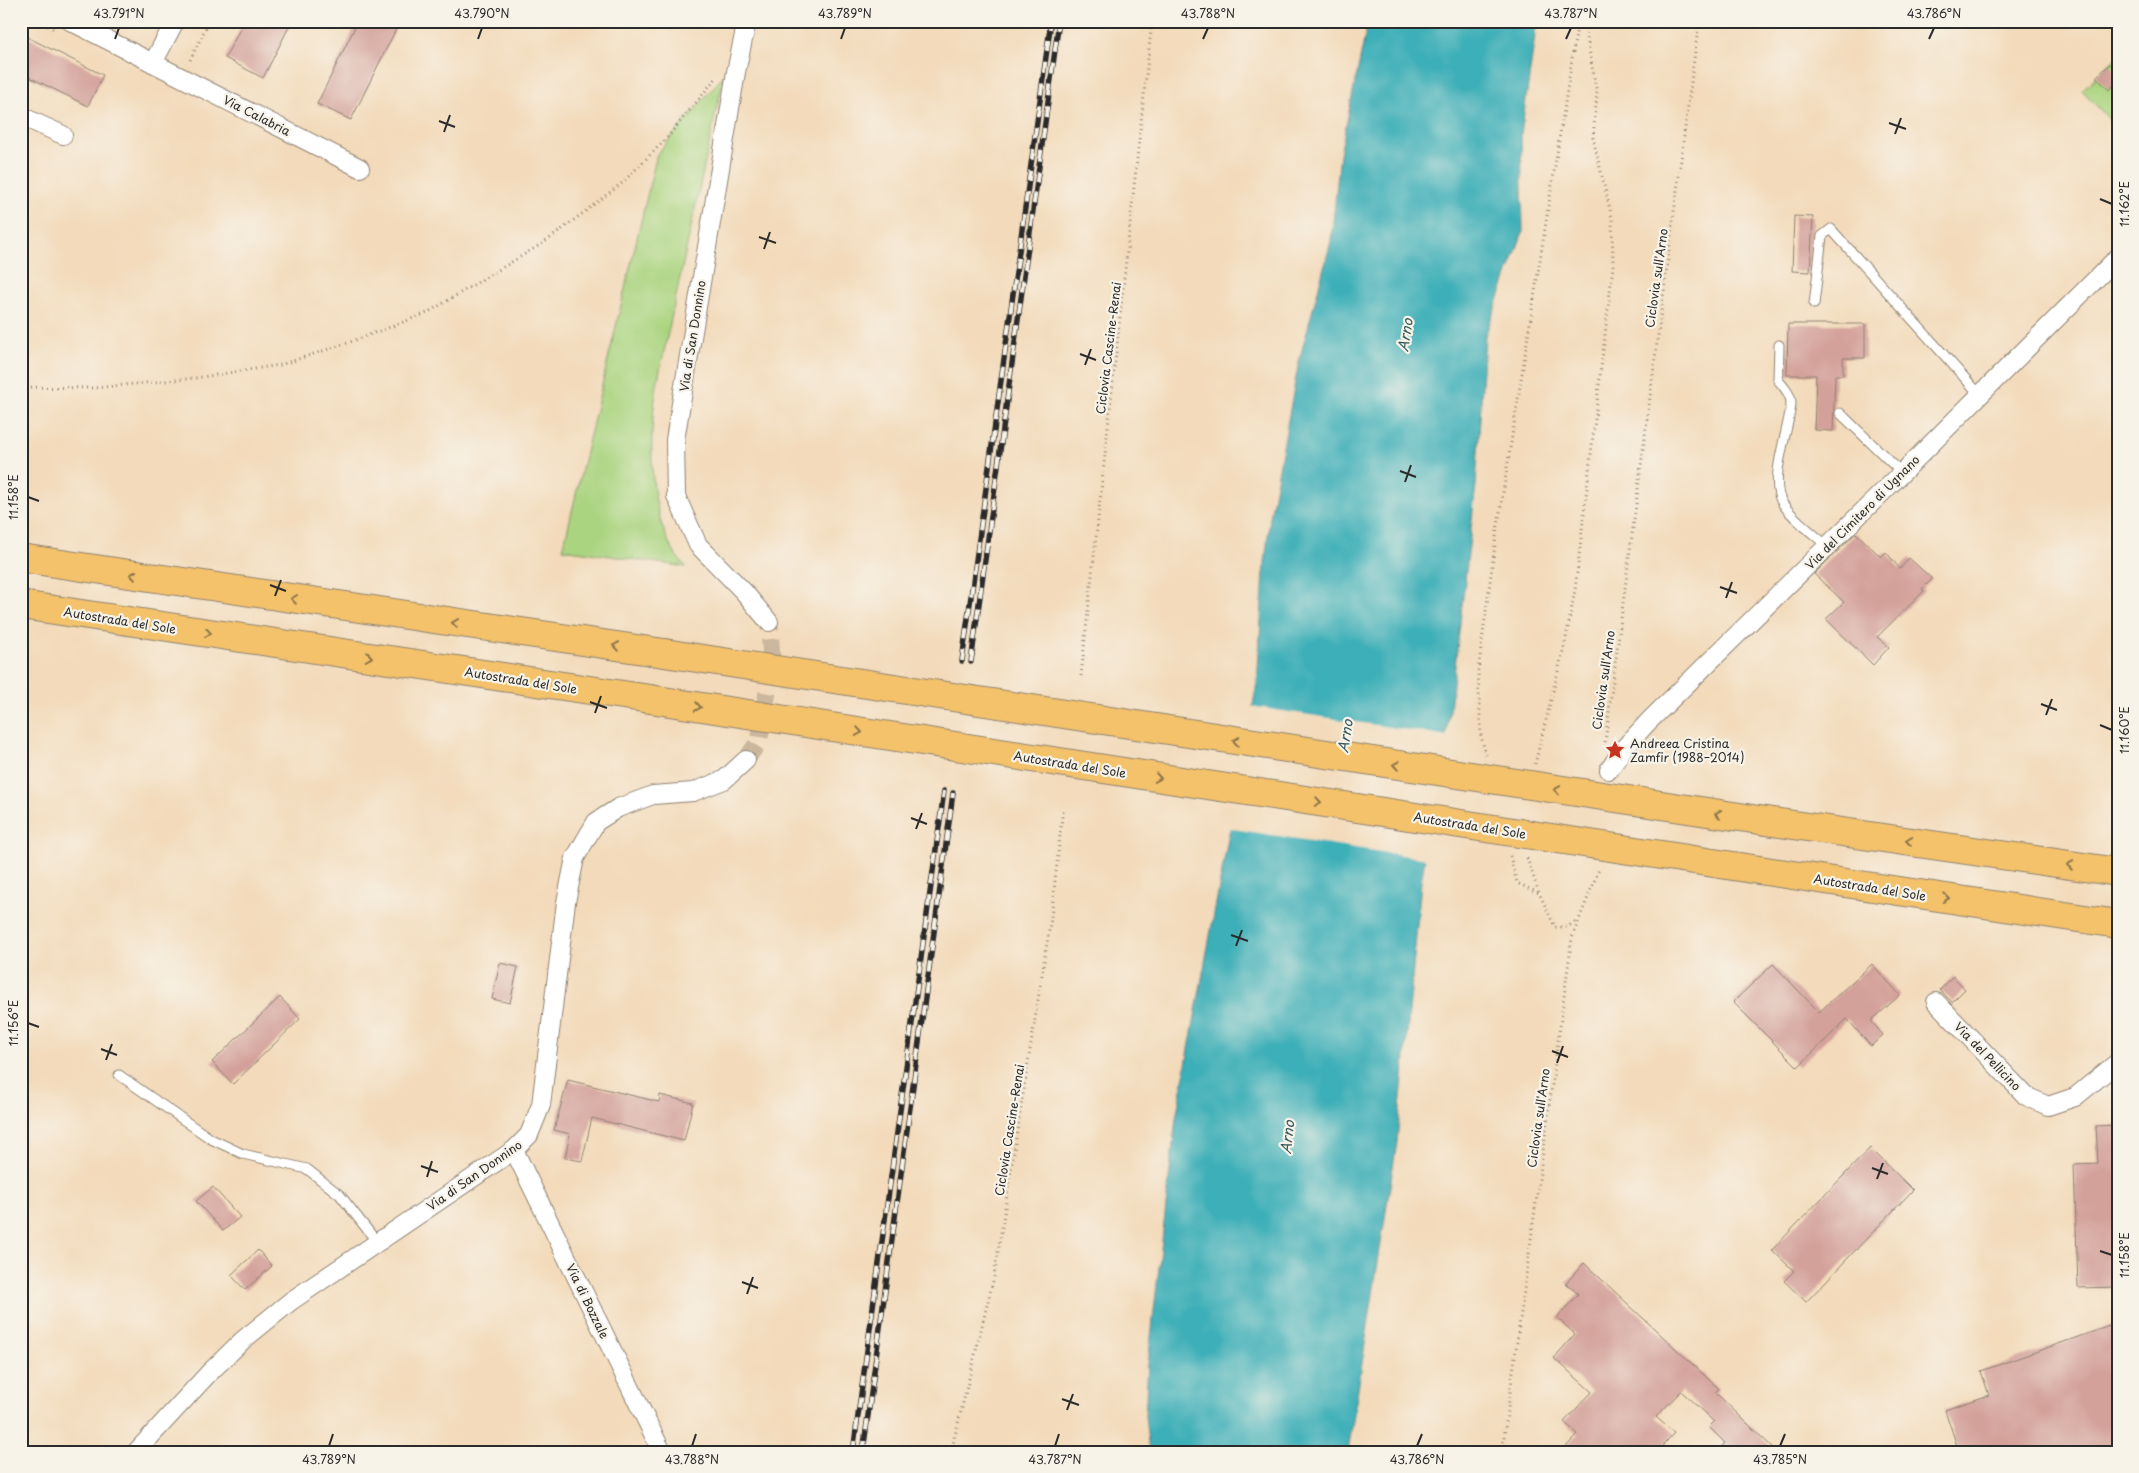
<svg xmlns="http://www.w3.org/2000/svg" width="2139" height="1473" viewBox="0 0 2139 1473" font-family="'Playpen Sans',sans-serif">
<rect width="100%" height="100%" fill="#f7f3e8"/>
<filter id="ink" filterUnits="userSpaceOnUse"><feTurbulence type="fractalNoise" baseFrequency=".02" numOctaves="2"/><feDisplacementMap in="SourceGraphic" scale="10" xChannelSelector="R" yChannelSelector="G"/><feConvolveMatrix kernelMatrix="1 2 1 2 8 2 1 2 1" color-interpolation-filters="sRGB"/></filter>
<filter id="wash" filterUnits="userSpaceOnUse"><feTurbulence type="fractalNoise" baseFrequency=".0096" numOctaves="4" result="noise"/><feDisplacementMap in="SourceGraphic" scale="20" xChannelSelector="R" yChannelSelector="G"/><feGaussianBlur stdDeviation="1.12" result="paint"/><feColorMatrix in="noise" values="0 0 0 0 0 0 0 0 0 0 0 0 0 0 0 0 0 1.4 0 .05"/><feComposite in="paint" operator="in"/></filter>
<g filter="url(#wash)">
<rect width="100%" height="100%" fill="#f3daba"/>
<g fill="#aad480" stroke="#6a8056">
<path d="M2118,56V129L2082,90Z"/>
<path d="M724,75L658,379C649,429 646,507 674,552C677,558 682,562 686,567L563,549L657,154Z"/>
</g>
<path fill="#3eafb8" stroke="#346d72" d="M1368,21H1537L1521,135L1523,232L1485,336L1476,485L1450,710L1421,882L1397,1142L1348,1452H1149L1145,1416L1148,1363L1176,1118L1257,683L1264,572L1270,517L1299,361L1331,241L1340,154Z"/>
<path fill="#f3daba" d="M1250,706L1448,736L1427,859L1227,828Z"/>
<g id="blocks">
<g fill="#d3a19a">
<path d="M244,21H292L263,78L225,58Z"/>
<path d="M358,21H400L351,120L317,104Z"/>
<path d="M21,34L103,75L88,106L21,73Z"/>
<path d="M2110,64L2118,72V81L2109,90L2096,77Z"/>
<path d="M1794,216L1813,217L1810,272L1792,271Z"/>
<path d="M1788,324H1865V358H1843V375H1835L1833,431L1814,430L1816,375H1787Z"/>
<path d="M1856,533L1881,557L1886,552L1900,569L1909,558L1932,579L1922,589L1924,591L1877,637L1889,647L1873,665L1826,619L1844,602L1814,574Z"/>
<path d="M500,963L518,967L510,1003L492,999Z"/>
<path d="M1773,964L1819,1012L1872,964L1900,995L1871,1021L1883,1035L1871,1046L1847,1019L1798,1067L1733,1002Z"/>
<path d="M1953,976L1965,989L1952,1002L1940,990Z"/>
<path d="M280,997L300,1019L233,1084L212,1062Z"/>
<path d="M568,1080L659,1102L660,1095L693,1103L684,1141L592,1118L582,1161L565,1158L570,1134L554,1130Z"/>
<path d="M2118,1125V1287L2078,1288L2074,1164L2098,1163L2096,1126Z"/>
<path d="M1870,1148L1913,1190L1806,1302L1784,1281L1794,1271L1772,1250Z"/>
<path d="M213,1187L240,1217L223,1231L196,1201Z"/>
<path d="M258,1250L272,1266L245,1290L231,1275Z"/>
<path d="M1584,1263L1719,1389L1715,1392L1777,1452H1717L1725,1443L1709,1427L1714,1422L1681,1391L1656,1417L1674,1433L1657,1452H1561L1578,1434L1564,1422L1592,1392L1554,1358L1575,1334L1557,1318L1578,1294L1566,1283Z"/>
<path d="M2118,1323V1452H1959L1945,1410L1989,1395L1981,1371Z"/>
</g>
</g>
</g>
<g filter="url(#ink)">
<use href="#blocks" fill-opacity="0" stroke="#8f8272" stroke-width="1"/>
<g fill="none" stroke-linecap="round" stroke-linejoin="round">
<path stroke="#cbb79d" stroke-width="18" stroke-dasharray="18 9" stroke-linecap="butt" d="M746,760L759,741L772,666L769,622"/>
<defs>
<g id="service">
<path d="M1814,304L1822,236L1831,229L1980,395"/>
<path d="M1779,345L1778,380C1783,386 1791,394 1791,403C1790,429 1767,481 1783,504C1794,520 1813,533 1827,546"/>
<path d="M1840,413L1902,473"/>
<path d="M119,1075L211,1139L243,1154L307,1169L340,1195L377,1242"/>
</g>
<g id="minor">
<path d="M70,21L153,63L175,21"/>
<path d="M747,21L736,72L675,440L676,496L698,545L744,592L769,622"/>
<path d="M153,63L360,168"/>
<path d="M21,116L63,135"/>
<path d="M1609,770L1624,748L1649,721L1902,473L2118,257"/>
<path d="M1936,1002L2026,1096L2048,1106L2075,1097L2118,1062"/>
<path d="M514,1150L662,1452"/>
<path d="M136,1452L208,1374L243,1340L291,1301L514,1150L529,1135L541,1105L566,902L575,858L596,822L618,808L653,795L693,792L724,780L746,760"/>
</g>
<g id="motorway">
<path d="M21,558L664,653"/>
<path d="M21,605L650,699"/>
<path d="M1766,821L2118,872"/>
<path d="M1759,870L2118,924"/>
</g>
</defs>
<use href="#service" stroke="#8f8272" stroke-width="11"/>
<use href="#minor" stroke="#8f8272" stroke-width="20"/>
<use href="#motorway" stroke="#8f8272" stroke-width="30"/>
<g stroke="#8f8272" stroke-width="3" stroke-dasharray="1 4" stroke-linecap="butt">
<path d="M39,21L54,29"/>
<path d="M190,60L209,21"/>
<path d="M21,387L94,388L195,378L280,365L353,341L427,313L548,240L622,183L667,138L716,78"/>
<path d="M1081,676L1152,21"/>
<path d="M1605,742L1699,21"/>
<path d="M1486,755L1481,736L1478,671L1496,537L1578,21"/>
<path d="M1535,764L1565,643L1575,590L1613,266L1612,218L1593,138L1597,94L1584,21"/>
<path d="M1510,856L1517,883L1539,893"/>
<path d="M1527,858L1539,893L1555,927H1567L1578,920"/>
<path d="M951,1452L994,1277L1051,918L1063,808"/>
<path d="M1502,1452L1572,938L1599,869"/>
</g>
<use href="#service" stroke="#fff" stroke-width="9"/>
<use href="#minor" stroke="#fff" stroke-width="18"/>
<use href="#motorway" stroke="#f3c26a" stroke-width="28"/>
<defs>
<g id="rail">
<path d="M962,661L1051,21"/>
<path d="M971,662L1059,21"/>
<path d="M853,1452L944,791"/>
<path d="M863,1452L953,793"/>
</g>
</defs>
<use href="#rail" stroke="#2b2b2b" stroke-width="5.5"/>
<use href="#rail" stroke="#f7f3e8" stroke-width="4" stroke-dasharray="11" stroke-linecap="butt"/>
<defs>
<g id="motorway-bridge">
<path d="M664,653L1766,821"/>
<path d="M650,699L1759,870"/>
</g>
</defs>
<use href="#motorway-bridge" stroke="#8f8272" stroke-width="30" stroke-linecap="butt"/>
<use href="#motorway-bridge" stroke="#f3c26a" stroke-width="28"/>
</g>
<defs><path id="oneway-chevron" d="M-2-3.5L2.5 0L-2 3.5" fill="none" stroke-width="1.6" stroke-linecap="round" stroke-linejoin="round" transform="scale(1.25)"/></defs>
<g stroke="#8f764a">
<use href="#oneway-chevron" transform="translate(133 575) rotate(-172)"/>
<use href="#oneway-chevron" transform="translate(294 599) rotate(-172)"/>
<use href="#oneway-chevron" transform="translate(455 623) rotate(-172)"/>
<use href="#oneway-chevron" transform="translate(208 633) rotate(9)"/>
<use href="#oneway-chevron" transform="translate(616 646) rotate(-172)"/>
<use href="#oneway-chevron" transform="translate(369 657) rotate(9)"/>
<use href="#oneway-chevron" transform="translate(698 707) rotate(9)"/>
<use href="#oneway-chevron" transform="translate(859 732) rotate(9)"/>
<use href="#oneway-chevron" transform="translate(1236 741) rotate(-171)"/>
<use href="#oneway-chevron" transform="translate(1396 765) rotate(-171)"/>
<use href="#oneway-chevron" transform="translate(1158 778) rotate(9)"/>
<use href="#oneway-chevron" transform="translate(1557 790) rotate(-171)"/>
<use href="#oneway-chevron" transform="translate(1318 802) rotate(9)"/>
<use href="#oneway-chevron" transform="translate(1718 814) rotate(-171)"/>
<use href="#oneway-chevron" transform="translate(1909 841) rotate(-171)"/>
<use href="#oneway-chevron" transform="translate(2070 865) rotate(-171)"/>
<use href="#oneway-chevron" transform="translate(1946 898) rotate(9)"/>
</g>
</g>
<path fill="none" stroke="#2b2b2b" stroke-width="2" d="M115,39L119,28M478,39L482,28M841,39L845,28M1203,39L1208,28M1566,39L1571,28M1929,39L1934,28M439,121L455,127M1889,123L1906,129M444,132L450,115M1895,134L1901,118M2100,199L2112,204M759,237L776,243M764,249L770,232M1080,354L1096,360M1085,365L1091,349M1400,471L1416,477M1405,482L1411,465M28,497L39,501M270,585L286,591M1720,587L1737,593M275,596L281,580M1726,598L1732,582M590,702L607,708M2041,704L2057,710M595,713L601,696M2046,715L2052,699M2100,725L2112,730M911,818L927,824M916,829L922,813M1231,935L1248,941M1236,946L1242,930M28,1023L39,1027M101,1049L117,1055M1552,1051L1568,1057M106,1060L112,1044M1557,1063L1563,1046M421,1166L438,1172M1872,1168L1888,1174M427,1177L432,1161M1877,1179L1883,1163M2100,1251L2112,1255M742,1282L758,1288M747,1294L753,1277M1062,1399L1079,1405M1067,1410L1073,1394M329,1446L333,1434M692,1446L696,1434M1055,1446L1059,1434M1417,1446L1422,1434M1780,1446L1785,1434"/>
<defs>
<symbol id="sight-bare" viewBox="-9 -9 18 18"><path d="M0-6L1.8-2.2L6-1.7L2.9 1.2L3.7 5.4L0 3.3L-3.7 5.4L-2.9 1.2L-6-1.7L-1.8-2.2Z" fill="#c8321e" stroke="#f7f3e8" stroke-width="2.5" paint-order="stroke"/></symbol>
</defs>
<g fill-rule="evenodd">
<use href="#sight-bare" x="1601" y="736" width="28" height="28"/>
</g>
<g text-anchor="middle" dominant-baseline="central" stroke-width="4.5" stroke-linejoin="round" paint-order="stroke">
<g font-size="12" fill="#2b2b2b" stroke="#f7f3e8">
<text transform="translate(257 115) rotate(27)">Via Calabria</text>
<text transform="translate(1656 278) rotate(-82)">Ciclovia sull'Arno</text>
<text transform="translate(692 336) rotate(-81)">Via di San Donnino</text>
<text transform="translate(1108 348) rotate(-83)">Ciclovia Cascine-Renai</text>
<text transform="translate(1862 512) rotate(-45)">Via del Cimitero di Ugnano</text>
<text transform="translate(120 620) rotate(9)">Autostrada del Sole</text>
<text transform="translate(521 680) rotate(9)">Autostrada del Sole</text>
<text transform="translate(1603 680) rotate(-82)">Ciclovia sull'Arno</text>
<text transform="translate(1070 764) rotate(9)">Autostrada del Sole</text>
<text transform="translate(1470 825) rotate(9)">Autostrada del Sole</text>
<text transform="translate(1870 887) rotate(9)">Autostrada del Sole</text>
<text transform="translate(1988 1056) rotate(46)">Via del Pellicino</text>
<text transform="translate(1538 1118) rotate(-82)">Ciclovia sull'Arno</text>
<text transform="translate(1009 1130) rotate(-81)">Ciclovia Cascine-Renai</text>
<text transform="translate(474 1175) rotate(-35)">Via di San Donnino</text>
<text transform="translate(588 1301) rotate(64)">Via di Bozzale</text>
</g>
<g font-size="12" fill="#2b2b2b" stroke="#f7f3e8" text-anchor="start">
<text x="1630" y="743">Andreea Cristina<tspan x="1630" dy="14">Zamfir (1988–2014)</tspan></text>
</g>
<g font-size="14" font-style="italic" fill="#32595c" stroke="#f7f3e8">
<text transform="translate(1405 335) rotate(-81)">Arno</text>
<text transform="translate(1345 736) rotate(-81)">Arno</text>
<text transform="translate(1287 1137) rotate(-83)">Arno</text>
</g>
</g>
<rect width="2139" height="1473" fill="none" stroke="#f7f3e8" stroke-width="55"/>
<rect x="28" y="28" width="2084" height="1418" fill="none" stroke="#2b2b2b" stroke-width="2"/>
<g font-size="12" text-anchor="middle" fill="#2b2b2b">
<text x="119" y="18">43.791°N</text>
<text x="482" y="18">43.790°N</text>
<text x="845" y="18">43.789°N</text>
<text x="1208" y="18">43.788°N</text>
<text x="1571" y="18">43.787°N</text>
<text x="1934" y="18">43.786°N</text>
<text transform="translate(2125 204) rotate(-90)" y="4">11.162°E</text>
<text transform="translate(14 497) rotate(-90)" y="4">11.158°E</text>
<text transform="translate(2125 730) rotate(-90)" y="4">11.160°E</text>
<text transform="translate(14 1023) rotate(-90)" y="4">11.156°E</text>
<text transform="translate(2125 1255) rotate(-90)" y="4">11.158°E</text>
<text x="329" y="1464">43.789°N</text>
<text x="692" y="1464">43.788°N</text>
<text x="1055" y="1464">43.787°N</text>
<text x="1417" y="1464">43.786°N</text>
<text x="1780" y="1464">43.785°N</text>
</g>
</svg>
